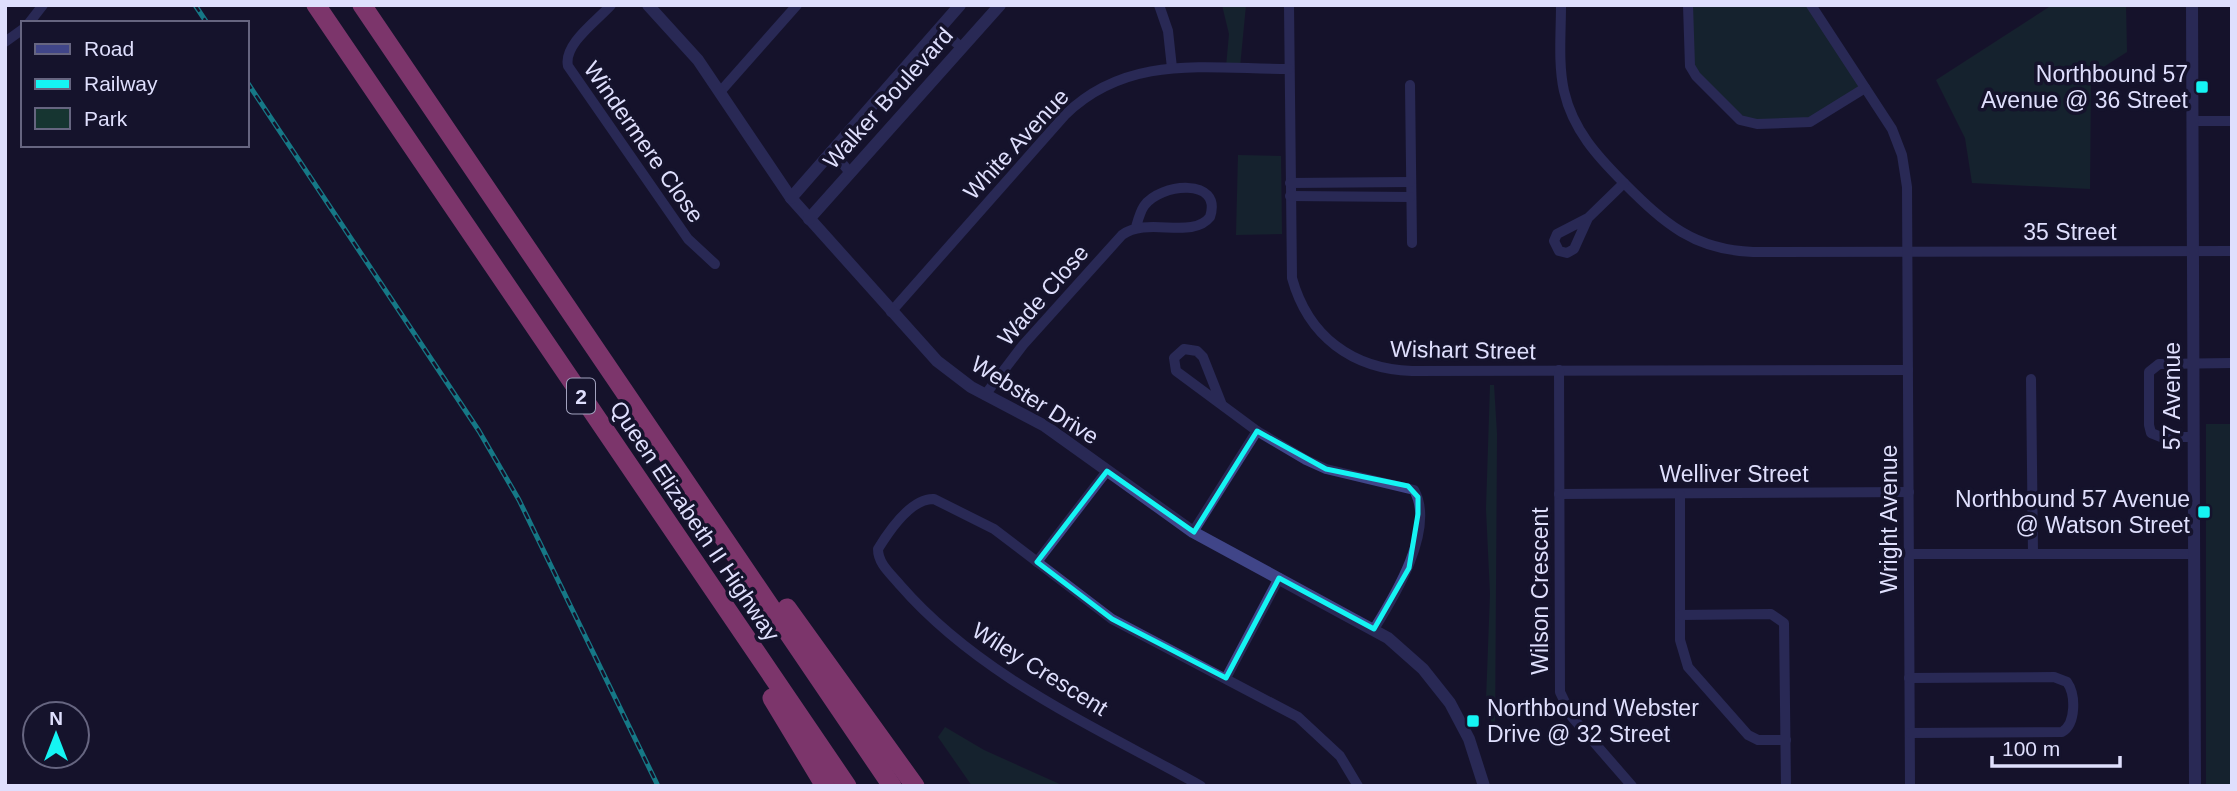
<svg xmlns="http://www.w3.org/2000/svg" width="2237" height="791" viewBox="0 0 2237 791" font-family="Arial,sans-serif">
<rect width="100%" height="100%" fill="#15132c"/>
<g fill="#163531">
<path d="M1222,5H1246L1240,67H1226L1229,34Z"/>
<path d="M1688,5H1811L1865,88L1805,123H1751L1696,76Z"/>
<path d="M2052,5H2126L2127,52L2091,75L2090,189L1972,183L1965,138L1936,80Z"/>
<path d="M1238,155L1281,156L1282,234L1236,235Z"/>
<path d="M1490,385H1494L1497,434L1495,736L1486,701L1490,594L1486,509Z"/>
<rect x="2206" y="424" width="26" height="362"/>
<path d="M945,727L984,750L1064,786H972L938,737Z"/>
</g>
<g fill="none" stroke-linecap="round" stroke-linejoin="round">
<g stroke="#404588" stroke-width="10">
<path d="M611,5C598,20 563,44 568,66L688,239L715,264"/>
<path d="M1159,5L1168,31L1172,68"/>
<path d="M1289,5L1292,278C1308,336 1352,369 1412,371L1908,370"/>
<path d="M1561,5C1561,33 1558,64 1564,91C1573,130 1597,156 1625,184C1664,223 1694,250 1753,252L2232,251"/>
<path d="M1688,5L1690,66L1696,76L1740,120L1757,124L1810,122L1865,88"/>
<path d="M1811,5L1892,129L1902,155L1907,187L1910,786"/>
<path d="M29,23L43,5"/>
<path d="M939,28L961,47"/>
<path d="M5,42L23,29"/>
<path d="M1410,85L1412,243"/>
<path d="M720,92L797,5"/>
<path d="M2193,121H2232"/>
<path d="M832,150L850,173"/>
<path d="M1290,183L1410,182"/>
<path d="M1290,196L1410,197"/>
<path d="M1588,218L1574,249L1567,253L1559,251L1554,241L1557,234L1588,218L1624,183"/>
<path d="M891,312L1065,115C1128,53 1208,69 1289,69"/>
<path d="M1559,370L1560,692L1572,717L1632,786"/>
<path d="M2031,379L2033,554"/>
<path d="M985,395L1023,345L1122,235C1147,216 1192,240 1210,217C1223,177 1160,183 1144,206C1140,212 1138,220 1136,227"/>
<path d="M1222,405L1203,357L1197,351L1184,349L1174,358L1176,371L1257,431L1306,460L1326,469L1414,490C1436,529 1394,597 1374,629"/>
<path d="M2193,437H2161L2151,433L2149,425V372L2159,364L2232,363"/>
<path d="M1559,494L1909,492"/>
<path d="M1680,494V640L1688,667L1748,735L1758,740H1786"/>
<path d="M1193,532L1257,431"/>
<path d="M1909,554H2194"/>
<path d="M1037,562L1107,471"/>
<path d="M1680,615L1771,614L1784,623L1786,786"/>
<path d="M1226,678L1279,578"/>
<path d="M1909,678L2054,677L2067,682C2076,695 2076,724 2062,732L1910,733"/>
<path d="M1201,786C1096,727 980,677 900,585C891,574 878,564 878,549C889,531 911,498 934,499L994,529L1112,619L1298,717L1340,756L1358,786"/>
</g>
<g stroke="#404588" stroke-width="12">
<path d="M648,5L698,60L791,198L937,361L971,387L1045,426L1193,532L1388,638L1423,669L1450,703L1469,739L1484,786"/>
<path d="M2192,5L2195,786"/>
<path d="M791,198L960,5"/>
<path d="M809,219L1000,5"/>
</g>
<g stroke="#f860b9" stroke-width="19">
<path d="M316,5L847,786"/>
<path d="M362,5L892,786"/>
<path d="M787,608L915,786"/>
<path d="M772,698L825,786"/>
</g>
<defs>
<g id="rail">
<path d="M195,5L207,23"/>
<path d="M247,82L479,431L519,500L658,786"/>
</g>
</defs>
<use href="#rail" stroke="#15f4f3" stroke-width="5"/>
<use href="#rail" stroke="#15132c" stroke-width="2.5" stroke-dasharray="8" stroke-linecap="butt"/>
</g>
<path d="M0 0H2237V791H0ZM1257,431L1326,469L1408,486L1418,497V514L1409,568L1374,629L1279,578L1226,678L1112,619L1037,562L1107,471L1194,532Z" fill="#15132c" fill-opacity=".55" fill-rule="evenodd"/>
<path fill="none" stroke="#15f4f3" stroke-width="5" stroke-linejoin="round" d="M1257,431L1326,469L1408,486L1418,497V514L1409,568L1374,629L1279,578L1226,678L1112,619L1037,562L1107,471L1194,532Z"/>
<g fill="#15f4f3" stroke="#15132c" stroke-width="2.5">
<rect x="2195" y="80" width="14" height="14" rx="3.5"/>
<rect x="2197" y="505" width="14" height="14" rx="3.5"/>
<rect x="1466" y="714" width="14" height="14" rx="3.5"/>
</g>
<g text-anchor="middle" dominant-baseline="central" stroke-width="7" stroke-linejoin="round" paint-order="stroke">
<rect fill="#15132c" stroke="#a2a2be" stroke-width="2" x="567" y="378.5" width="28" height="35" rx="5"/>
<g font-size="21" font-weight="bold" fill="#dfdffd">
<text x="581" y="396">2</text>
</g>
<g font-size="23" fill="#dfdffd" stroke="#15132c" text-anchor="end">
<text x="2188" y="74">Northbound 57<tspan x="2188" dy="26">Avenue @ 36 Street</tspan></text>
<text x="2190" y="499">Northbound 57 Avenue<tspan x="2190" dy="26">@ Watson Street</tspan></text>
<text x="1487" y="708" text-anchor="start">Northbound Webster<tspan x="1487" dy="26">Drive @ 32 Street</tspan></text>
</g>
<g font-size="23" fill="#dfdffd" stroke="#15132c">
<text transform="translate(888 98) rotate(-48)">Walker Boulevard</text>
<text transform="translate(644 142) rotate(55)">Windermere Close</text>
<text transform="translate(1016 144) rotate(-47)">White Avenue</text>
<text x="2070" y="232">35 Street</text>
<text transform="translate(1043 295) rotate(-49)">Wade Close</text>
<text transform="translate(1463 350) rotate(1)">Wishart Street</text>
<text transform="translate(2172 396) rotate(-90)">57 Avenue</text>
<text transform="translate(1035 400) rotate(32)">Webster Drive</text>
<text x="1734" y="474">Welliver Street</text>
<text transform="translate(1889 519) rotate(-90)">Wright Avenue</text>
<text transform="translate(695 521) rotate(56)">Queen Elizabeth II Highway</text>
<text transform="translate(1540 591) rotate(-90)">Wilson Crescent</text>
<text transform="translate(1040 669) rotate(32)">Wiley Crescent</text>
</g>
</g>
<rect width="2237" height="791" fill="none" stroke="#dfdffd" stroke-width="14"/>
<rect x="21" y="21" width="228" height="126" fill="#15132c" stroke="#666580" stroke-width="2"/>
<rect x="35" y="44" width="35" height="10" fill="#404588" stroke="#666580" stroke-width="2"/>
<text x="84" y="56" font-size="21" fill="#dfdffd">Road</text>
<rect x="35" y="79" width="35" height="10" fill="#15f4f3" stroke="#666580" stroke-width="2"/>
<text x="84" y="91" font-size="21" fill="#dfdffd">Railway</text>
<rect x="35" y="108" width="35" height="21" fill="#163531" stroke="#666580" stroke-width="2"/>
<text x="84" y="126" font-size="21" fill="#dfdffd">Park</text>
<g transform="translate(56 735)"><circle r="33" fill="#15132c" stroke="#666580" stroke-width="2"/>
<path d="M0-5L12 26L0 18L-12 26Z" fill="#15f4f3"/>
<text y="-10" font-size="19" font-weight="bold" text-anchor="middle" fill="#dfdffd">N</text>
</g>
<path d="M1992 756v10h128v-10" fill="none" stroke="#dfdffd" stroke-width="3.5"/>
<text x="2002" y="756" font-size="21" fill="#dfdffd" stroke="#15132c" stroke-width="5" paint-order="stroke">100 m</text>
</svg>
